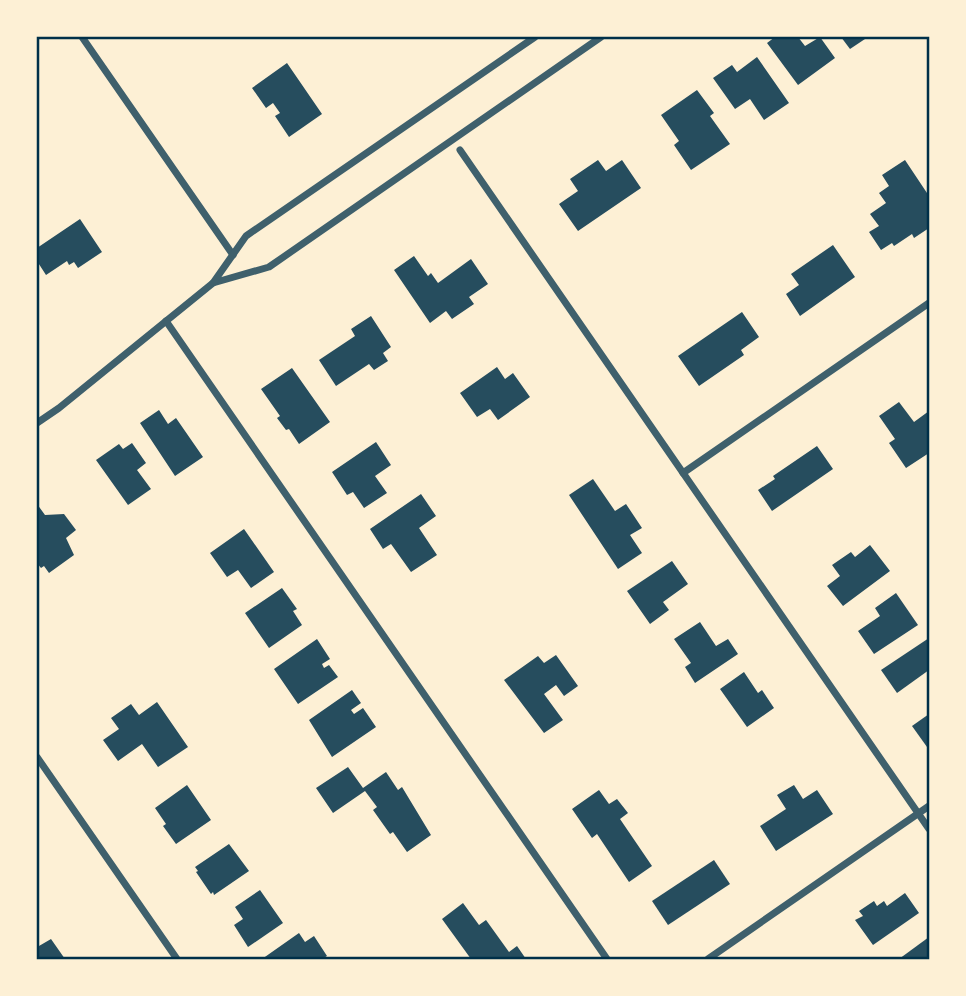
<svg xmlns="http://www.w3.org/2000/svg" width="966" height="996" viewBox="0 0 966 996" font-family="Lora,serif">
<rect width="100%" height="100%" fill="#fdf0d5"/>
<g fill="#264d5e">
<path d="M775,37H798L805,46L820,37L835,58L798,85L767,43Z"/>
<path d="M841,37H868L850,49Z"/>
<path d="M757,57L789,103L764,120L750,99L735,109L713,78L732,65L737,72Z"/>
<path d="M287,63L322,114L289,137L275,116L280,113L273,103L266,108L252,88Z"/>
<path d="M697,90L714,113L710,116L730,144L691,170L674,145L679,141L661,115Z"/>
<path d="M598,160L606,171L622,160L641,188L578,231L559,204L578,191L570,179Z"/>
<path d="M905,160L929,196V228L914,238L912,234L894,246L892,243L881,250L869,232L879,226L870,214L886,203L879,193L889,186L882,175Z"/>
<path d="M80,219L102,252L78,268L74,262L69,265L67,261L46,275L37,261V248Z"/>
<path d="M833,245L855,277L800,316L786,294L799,285L791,274Z"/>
<path d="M414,256L428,276L431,273L438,283L471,259L488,284L469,297L474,304L452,319L446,311L430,323L394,270Z"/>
<path d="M742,312L759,337L741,350L744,355L699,386L678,356Z"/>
<path d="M371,316L391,347L383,353L388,361L374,370L369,364L336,386L319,360L355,336L351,329Z"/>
<path d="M497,367L505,379L513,373L530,397L498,420L490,409L477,417L460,393Z"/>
<path d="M292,368L330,422L299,444L289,429L286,430L277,418L280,416L261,389Z"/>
<path d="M899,402L914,422L929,411V453L906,468L889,443L895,439L879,416Z"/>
<path d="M159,410L168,424L176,418L203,457L175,476L140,423Z"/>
<path d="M376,442L391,465L375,476L387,493L364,508L353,492L347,495L332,472Z"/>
<path d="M132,443L146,463L137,470L151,489L128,505L96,460L119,444L123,449Z"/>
<path d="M817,446L833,469L772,511L758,490L775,479L773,476Z"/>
<path d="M593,479L615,511L626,504L642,528L630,535L642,553L618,569L569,495Z"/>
<path d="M421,494L436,516L419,528L437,555L411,572L391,544L383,549L370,529Z"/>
<path d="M37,504L45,515L64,514L76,530L66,538L74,555L49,573L44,566L41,568L37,563Z"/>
<path d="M244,529L274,572L251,588L238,570L227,577L210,553Z"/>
<path d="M870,545L890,571L843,606L827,586L840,576L832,565L851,552L855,557Z"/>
<path d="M672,561L688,584L663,602L669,610L650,624L627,591Z"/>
<path d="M282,588L297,609L293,611L302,625L269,648L245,613Z"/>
<path d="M896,593L918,625L874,654L858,631L880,616L875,608Z"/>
<path d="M700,622L716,646L728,639L738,654L695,683L685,667L691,663L674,639Z"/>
<path d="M929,638V670L897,693L881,670Z"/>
<path d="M317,639L330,659L322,664L324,668L329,665L338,677L298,704L274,669Z"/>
<path d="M556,655L578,686L564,696L556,685L544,694L563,720L544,733L504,680L538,656L544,663Z"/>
<path d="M744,672L758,693L762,690L774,708L747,727L720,689Z"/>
<path d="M352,690L361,703L351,710L354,714L363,708L376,727L332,757L309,720Z"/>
<path d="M157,702L188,747L158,767L142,744L118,761L103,740L119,729L111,718L131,704L139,715Z"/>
<path d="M929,714V746L927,747L912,726Z"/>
<path d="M348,767L363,788L386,772L398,790L402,787L431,835L407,852L393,832L390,834L373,810L377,807L365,791L333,813L316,788Z"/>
<path d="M187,785L211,820L176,844L163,826L166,824L155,808Z"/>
<path d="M794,785L803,799L817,790L833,814L776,851L760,826L786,809L777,795Z"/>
<path d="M599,790L609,804L617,799L628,813L620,819L652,866L629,882L597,834L592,838L572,809Z"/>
<path d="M229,844L249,871L214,895L213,892L211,894L196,872L198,871L195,867Z"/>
<path d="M714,860L730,884L668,925L652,901Z"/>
<path d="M260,890L283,923L248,947L234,925L243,919L235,907Z"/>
<path d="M905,893L919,913L873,945L855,920L863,916L859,911L874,901L877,906L884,901L887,906Z"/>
<path d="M463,903L479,925L486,920L509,952L517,946L526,959H471L442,919Z"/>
<path d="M299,933L305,942L314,936L327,956L322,959H262Z"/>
<path d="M929,937V959H899Z"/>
<path d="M51,939L65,959H37V943L39,946Z"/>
</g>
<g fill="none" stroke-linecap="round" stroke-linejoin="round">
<g stroke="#3f606c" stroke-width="7">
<path d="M82,37L233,255"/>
<path d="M460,150L929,829"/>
<path d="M213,283L269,267L601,37"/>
<path d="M166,321L607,959"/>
<path d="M37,423L59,408L213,283L246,236L535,37"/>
<path d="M683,473L929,303"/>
<path d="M37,757L177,959"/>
<path d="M708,959L929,806"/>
</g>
</g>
<rect width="966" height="996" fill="none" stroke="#fdf0d5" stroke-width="77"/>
<rect x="38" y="38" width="890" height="920" fill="none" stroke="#003049" stroke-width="2.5"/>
</svg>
